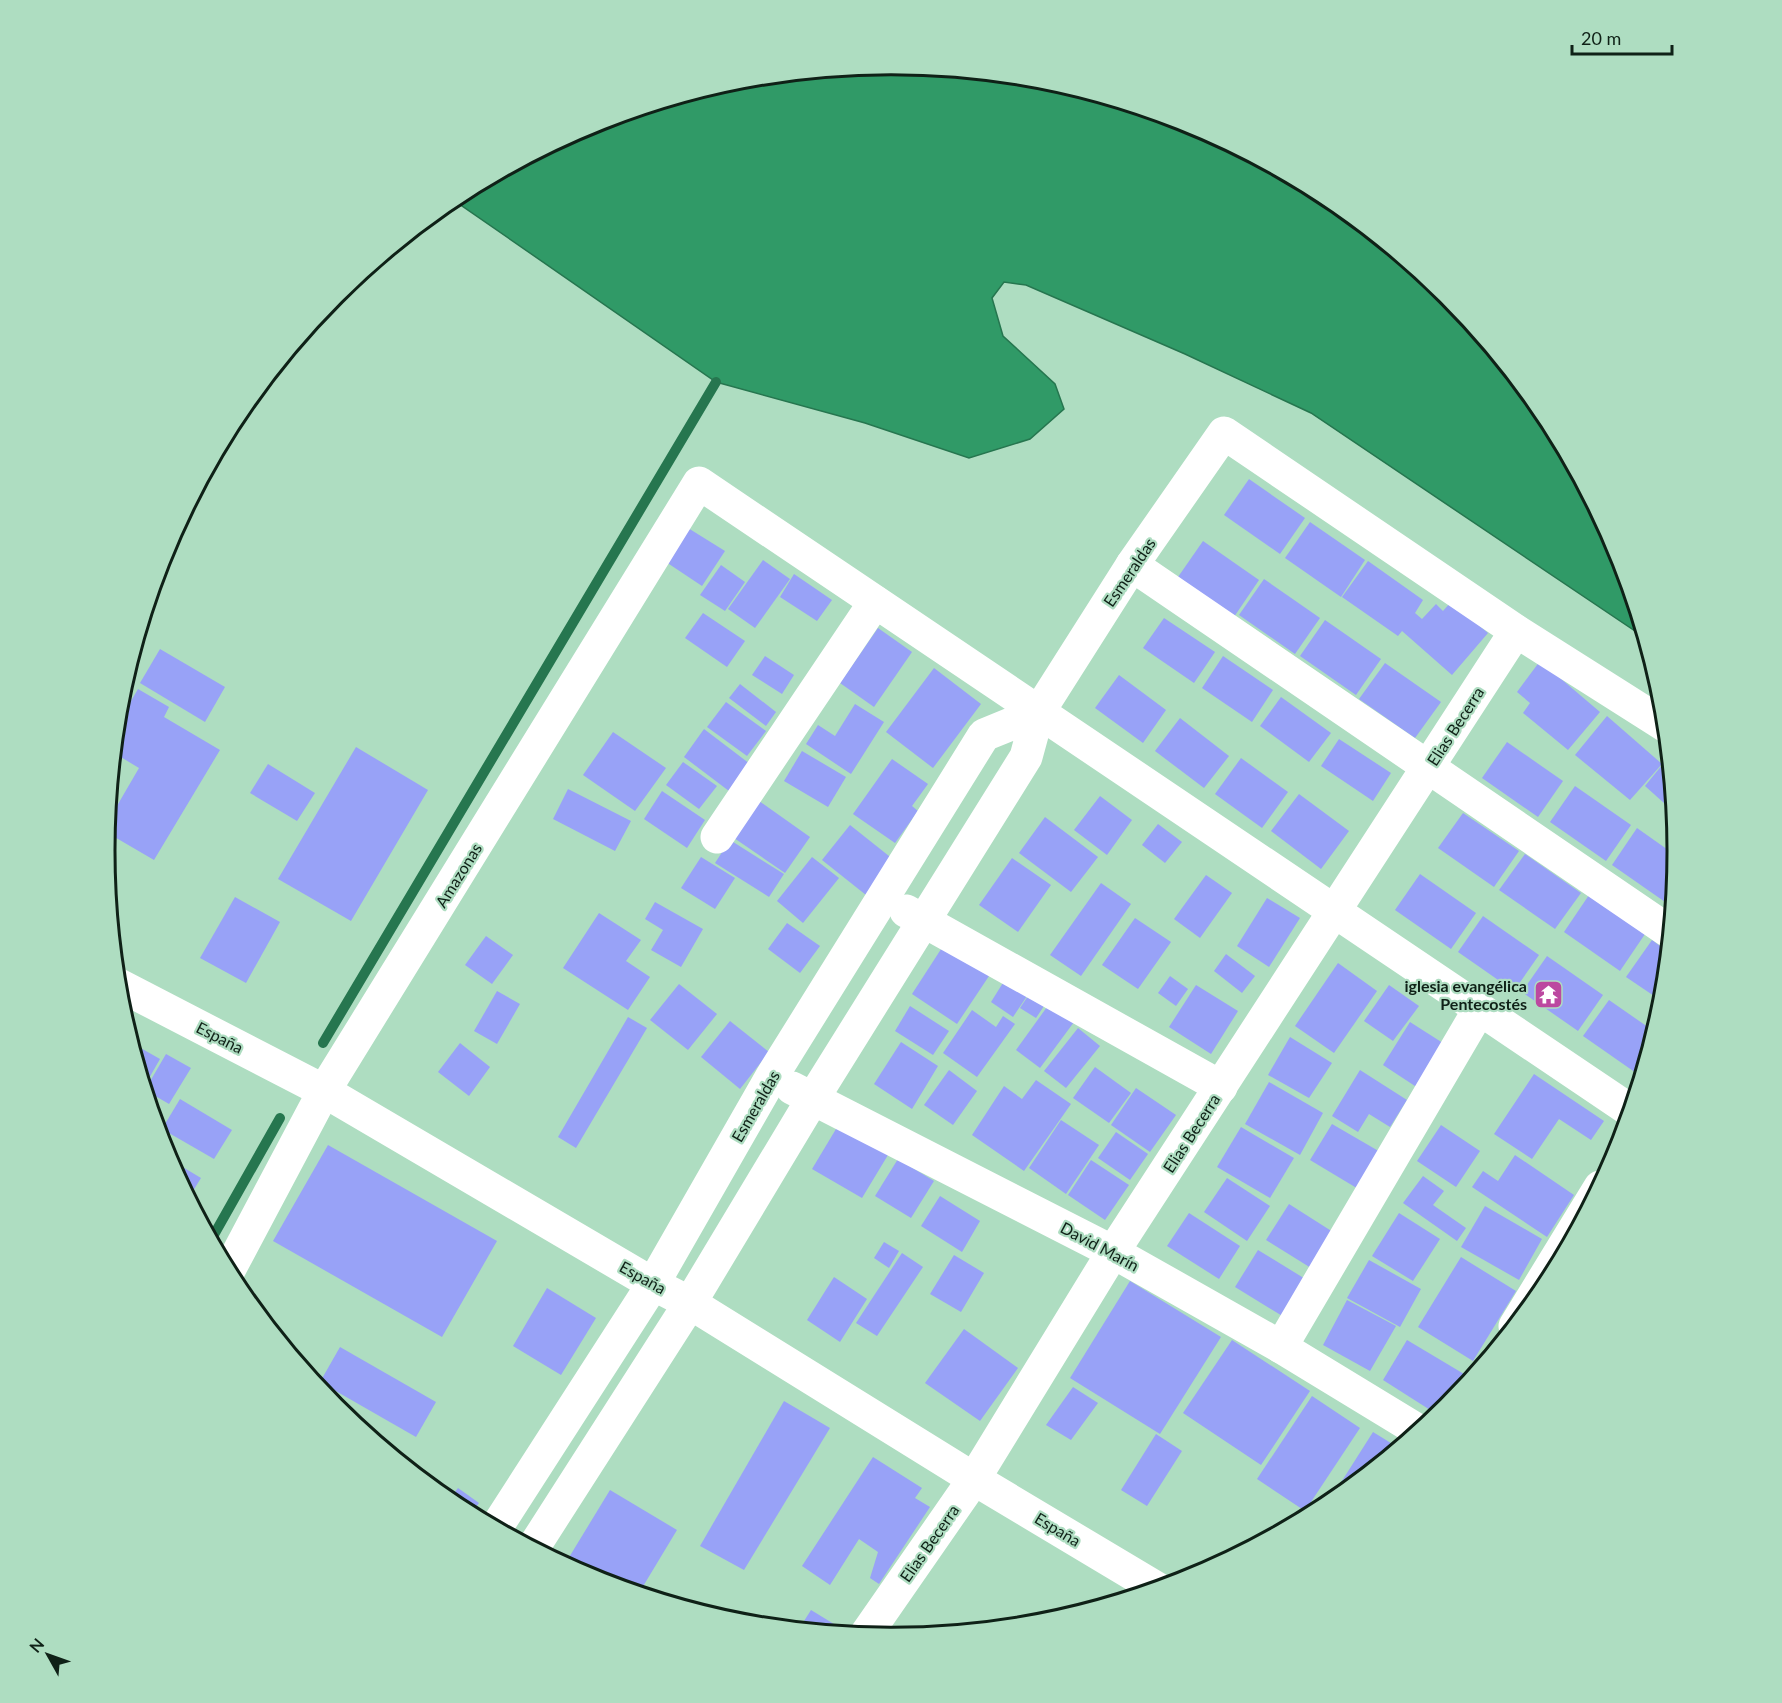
<svg xmlns="http://www.w3.org/2000/svg" width="1782" height="1703" viewBox="0 0 1782 1703" font-family="Lato,sans-serif">
<rect width="100%" height="100%" fill="#aeddc1"/>
<path fill="#309a67" stroke="#26764f" stroke-width="1.5" d="M891,65L1045,80L1192,125L1329,197L1448,295L1546,415L1618,551L1644,637L1311,413L1185,354L1026,285L1004,282L992,298L1003,336L1055,384L1064,409L1030,439L969,458L865,423L716,382L452,199L590,124L738,80Z"/>
<g fill="none" stroke-linecap="round" stroke-linejoin="round">
<g stroke="#26764f" stroke-width="10">
<path d="M323,1043L716,382"/>
<path d="M211,1240L280,1118"/>
</g>
</g>
<g fill="#98a2f7">
<path d="M1249,479L1305,518L1280,554L1224,515Z"/>
<path d="M1310,522L1365,560L1341,597L1285,558Z"/>
<path d="M688,528L725,551L702,586L666,562Z"/>
<path d="M1203,541L1259,580L1234,617L1178,577Z"/>
<path d="M763,560L790,579L755,628L728,609Z"/>
<path d="M1368,561L1423,600L1415,613L1422,619L1436,604L1443,611L1451,602L1488,633L1452,675L1402,631L1398,636L1342,597Z"/>
<path d="M721,565L745,582L725,611L700,595Z"/>
<path d="M794,574L832,600L817,621L780,597Z"/>
<path d="M1264,579L1320,618L1295,654L1239,615Z"/>
<path d="M703,613L745,641L727,667L685,638Z"/>
<path d="M1164,618L1215,652L1194,683L1143,648Z"/>
<path d="M1325,620L1381,659L1356,695L1300,656Z"/>
<path d="M878,628L912,652L874,707L840,683Z"/>
<path d="M160,649L225,687L205,722L140,683Z"/>
<path d="M765,656L794,675L782,694L752,675Z"/>
<path d="M1223,656L1273,690L1252,722L1202,688Z"/>
<path d="M1540,661L1600,712L1568,750L1523,713L1530,703L1517,692Z"/>
<path d="M1385,663L1441,702L1415,738L1359,699Z"/>
<path d="M934,668L981,704L933,768L886,732Z"/>
<path d="M1119,675L1166,710L1143,743L1095,708Z"/>
<path d="M740,684L776,712L766,726L729,698Z"/>
<path d="M138,689L169,707L164,717L220,750L154,860L106,832L107,823L139,768L114,753L117,725Z"/>
<path d="M1281,697L1331,733L1309,762L1260,726Z"/>
<path d="M726,702L766,731L747,756L707,727Z"/>
<path d="M855,704L884,722L851,774L806,744L818,725L835,736Z"/>
<path d="M1607,716L1662,764L1630,800L1575,755Z"/>
<path d="M1180,718L1229,756L1204,788L1155,751Z"/>
<path d="M704,729L750,764L729,791L684,757Z"/>
<path d="M613,732L666,768L635,811L583,775Z"/>
<path d="M1339,739L1391,773L1373,801L1321,766Z"/>
<path d="M1507,742L1563,781L1538,817L1482,778Z"/>
<path d="M356,747L428,790L351,921L278,879Z"/>
<path d="M802,751L846,777L828,807L784,781Z"/>
<path d="M1241,758L1288,792L1262,828L1215,794Z"/>
<path d="M892,759L928,784L912,806L918,811L895,843L853,814Z"/>
<path d="M1667,759L1669,761L1674,812L1645,786Z"/>
<path d="M683,762L717,786L699,809L666,785Z"/>
<path d="M268,764L315,793L297,821L250,793Z"/>
<path d="M1575,786L1631,825L1606,861L1550,822Z"/>
<path d="M568,789L631,821L615,851L553,819Z"/>
<path d="M662,791L705,820L687,848L644,819Z"/>
<path d="M1299,794L1349,831L1321,869L1271,831Z"/>
<path d="M1100,796L1132,820L1107,855L1074,830Z"/>
<path d="M759,801L810,837L785,873L734,838Z"/>
<path d="M1463,813L1519,851L1494,887L1438,848Z"/>
<path d="M1045,817L1098,857L1071,892L1019,853Z"/>
<path d="M1158,824L1182,842L1165,863L1142,845Z"/>
<path d="M850,825L894,860L866,895L822,860Z"/>
<path d="M1637,828L1678,857L1674,895L1668,904L1612,865Z"/>
<path d="M730,840L784,874L769,897L715,863Z"/>
<path d="M1525,854L1581,893L1555,929L1499,890Z"/>
<path d="M701,857L735,878L715,909L681,888Z"/>
<path d="M812,857L839,878L803,923L777,901Z"/>
<path d="M1012,858L1051,885L1018,932L979,905Z"/>
<path d="M1420,874L1476,913L1451,949L1395,910Z"/>
<path d="M1206,875L1232,893L1200,938L1174,919Z"/>
<path d="M1101,883L1131,904L1081,976L1050,955Z"/>
<path d="M1589,895L1645,934L1620,971L1564,932Z"/>
<path d="M235,897L280,922L246,983L200,958Z"/>
<path d="M1267,898L1300,918L1269,967L1237,946Z"/>
<path d="M655,902L703,929L681,967L651,950L663,930L645,919Z"/>
<path d="M599,913L641,940L626,961L650,977L628,1010L563,968Z"/>
<path d="M1483,916L1539,955L1514,991L1458,952Z"/>
<path d="M1135,918L1171,942L1138,989L1102,965Z"/>
<path d="M787,923L820,946L800,973L768,949Z"/>
<path d="M486,936L513,955L492,984L465,965Z"/>
<path d="M1652,940L1668,952L1663,1002L1626,977Z"/>
<path d="M945,943L991,973L957,1024L912,994Z"/>
<path d="M1226,954L1255,976L1242,993L1214,971Z"/>
<path d="M1547,956L1603,995L1578,1031L1522,992Z"/>
<path d="M1338,963L1377,991L1334,1053L1295,1026Z"/>
<path d="M1170,976L1188,989L1176,1006L1158,993Z"/>
<path d="M1006,978L1029,993L1013,1017L991,1002Z"/>
<path d="M679,984L717,1014L688,1050L650,1020Z"/>
<path d="M1196,985L1238,1011L1211,1054L1169,1027Z"/>
<path d="M1389,985L1419,1006L1393,1041L1364,1021Z"/>
<path d="M1032,990L1048,1000L1036,1018L1020,1008Z"/>
<path d="M497,991L520,1004L497,1044L474,1031Z"/>
<path d="M1052,1000L1077,1018L1040,1068L1016,1050Z"/>
<path d="M1609,1000L1655,1032L1644,1068L1639,1075L1583,1036Z"/>
<path d="M910,1006L949,1031L933,1055L895,1031Z"/>
<path d="M972,1010L996,1027L1003,1016L1015,1024L977,1077L943,1053Z"/>
<path d="M628,1017L647,1028L576,1148L558,1137Z"/>
<path d="M730,1021L769,1052L740,1089L701,1057Z"/>
<path d="M1410,1022L1446,1045L1418,1088L1383,1065Z"/>
<path d="M1078,1028L1100,1046L1066,1088L1044,1071Z"/>
<path d="M1290,1037L1332,1063L1309,1098L1268,1075Z"/>
<path d="M130,1042L160,1059L144,1087Z"/>
<path d="M901,1042L938,1066L912,1109L874,1084Z"/>
<path d="M460,1043L490,1067L469,1096L438,1072Z"/>
<path d="M166,1054L191,1068L169,1104L145,1090Z"/>
<path d="M1095,1067L1131,1093L1109,1123L1073,1098Z"/>
<path d="M949,1070L977,1091L953,1125L924,1105Z"/>
<path d="M1360,1070L1407,1100L1390,1127L1369,1114L1358,1132L1332,1116Z"/>
<path d="M1534,1074L1604,1121L1591,1140L1559,1119L1532,1159L1494,1134Z"/>
<path d="M1036,1080L1071,1104L1024,1171L972,1135L1004,1086L1022,1099Z"/>
<path d="M1269,1082L1323,1113L1300,1155L1245,1124Z"/>
<path d="M1136,1088L1176,1115L1150,1152L1111,1125Z"/>
<path d="M180,1099L232,1130L214,1159L162,1129Z"/>
<path d="M842,1119L891,1150L862,1198L812,1169Z"/>
<path d="M1061,1120L1099,1145L1066,1194L1029,1168Z"/>
<path d="M1332,1124L1382,1153L1360,1190L1310,1160Z"/>
<path d="M1441,1125L1480,1151L1456,1187L1417,1161Z"/>
<path d="M1241,1127L1294,1158L1270,1198L1217,1167Z"/>
<path d="M1116,1132L1148,1154L1130,1180L1098,1158Z"/>
<path d="M328,1145L497,1241L442,1337L273,1241Z"/>
<path d="M1515,1155L1574,1195L1547,1237L1472,1187L1483,1171L1498,1181Z"/>
<path d="M166,1157L201,1178L188,1199L171,1165Z"/>
<path d="M898,1159L934,1181L911,1218L875,1196Z"/>
<path d="M1091,1160L1129,1185L1105,1220L1068,1195Z"/>
<path d="M1423,1176L1444,1191L1433,1205L1466,1228L1457,1241L1403,1203Z"/>
<path d="M1227,1178L1270,1206L1247,1241L1204,1212Z"/>
<path d="M940,1196L980,1221L962,1252L921,1226Z"/>
<path d="M1289,1204L1333,1232L1311,1268L1266,1240Z"/>
<path d="M1485,1206L1542,1239L1519,1280L1461,1247Z"/>
<path d="M1189,1213L1240,1246L1219,1279L1167,1246Z"/>
<path d="M1399,1213L1440,1239L1413,1281L1372,1256Z"/>
<path d="M884,1242L899,1251L889,1268L874,1258Z"/>
<path d="M1258,1250L1307,1280L1284,1317L1235,1287Z"/>
<path d="M902,1253L923,1267L877,1336L856,1323Z"/>
<path d="M954,1255L984,1273L961,1312L930,1294Z"/>
<path d="M1461,1257L1516,1291L1473,1361L1418,1327Z"/>
<path d="M1369,1260L1421,1289L1400,1327L1347,1298Z"/>
<path d="M834,1277L867,1299L840,1342L807,1320Z"/>
<path d="M1130,1281L1221,1337L1160,1434L1070,1378Z"/>
<path d="M547,1288L596,1318L561,1375L513,1346Z"/>
<path d="M1347,1300L1396,1326L1370,1371L1323,1345Z"/>
<path d="M964,1329L1018,1368L980,1421L925,1383Z"/>
<path d="M1232,1340L1310,1391L1261,1465L1183,1413Z"/>
<path d="M1407,1340L1464,1374L1438,1415L1383,1380Z"/>
<path d="M340,1347L436,1402L416,1437L320,1382Z"/>
<path d="M1073,1387L1098,1403L1071,1440L1046,1425Z"/>
<path d="M1312,1396L1360,1428L1305,1511L1257,1479Z"/>
<path d="M784,1401L830,1428L744,1570L700,1546Z"/>
<path d="M1373,1432L1399,1448L1349,1489L1340,1484Z"/>
<path d="M1156,1434L1182,1451L1147,1506L1121,1490Z"/>
<path d="M873,1457L922,1488L915,1498L930,1507L879,1584L870,1578L878,1552L859,1539L830,1585L802,1566Z"/>
<path d="M458,1488L479,1503L470,1515L448,1501Z"/>
<path d="M610,1490L677,1530L639,1593L610,1585L568,1559Z"/>
<path d="M811,1610L847,1632L846,1634L799,1629Z"/>
</g>
<g fill="none" stroke-linecap="round" stroke-linejoin="round">
<g stroke="#fff" stroke-width="33">
<path d="M1132,565L1670,932"/>
<path d="M1038,713L1132,565L1224,433L1516,631L1666,726"/>
<path d="M717,837L875,602"/>
<path d="M906,911L1221,1087"/>
<path d="M117,984L324,1091L653,1284L690,1303L974,1479L1158,1589"/>
<path d="M792,1088L1113,1252L1281,1347L1419,1431"/>
<path d="M228,1272L324,1091L699,483L1631,1111"/>
<path d="M1515,1326L1600,1187"/>
<path d="M1281,1347L1479,1010"/>
<path d="M496,1528L653,1284L772,1076L984,735L1038,713L1026,757L812,1100L690,1303L533,1548"/>
<path d="M865,1636L974,1479L1113,1252L1516,631"/>
</g>
</g>
<defs>
<symbol id="temple-square" viewBox="-11 -11 22 22"><rect x="-9" y="-9" width="18" height="18" rx="4" fill="#bc48a0" stroke="#aeddc1"/><path d="M0-6L5-2H3V0L6.5 2.5H4V6H1.5V3h-3V6H-4V2.5H-6.5L-3 0V-2H-5Z" fill="#fff"/></symbol>
</defs>
<g fill-rule="evenodd">
<use href="#temple-square" x="1532" y="978" width="33" height="33"/>
</g>
<g text-anchor="middle" dominant-baseline="central" stroke-width="4.5" stroke-linejoin="round" paint-order="stroke">
<g font-size="16" fill="#0f2117" stroke="#aeddc1">
<text transform="translate(1129 572) rotate(-56)">Esmeraldas</text>
<text transform="translate(1455 726) rotate(-57)">Elias Becerra</text>
<text transform="translate(458 875) rotate(-58)">Amazonas</text>
<text transform="translate(220 1037) rotate(27)">España</text>
<text transform="translate(755 1106) rotate(-60)">Esmeraldas</text>
<text transform="translate(1191 1133) rotate(-57)">Elias Becerra</text>
<text transform="translate(1100 1246) rotate(28)">David Marín</text>
<text transform="translate(643 1277) rotate(29)">España</text>
<text transform="translate(1058 1529) rotate(31)">España</text>
<text transform="translate(929 1543) rotate(-55)">Elias Becerra</text>
</g>
<g font-size="16" font-weight="bold" fill="#0f2117" stroke="#aeddc1" text-anchor="end">
<text x="1527" y="985">iglesia evangélica<tspan x="1527" dy="18">Pentecostés</tspan></text>
</g>
</g>
<path d="M0 0H1782V1703H0ZM115 851a776 776 0 1 1 1552 0a776 776 0 1 1-1552 0Z" fill="#aeddc1" fill-rule="evenodd"/>
<path fill="none" stroke="#0f2117" stroke-width="3" d="M115 851a776 776 0 1 1 1552 0a776 776 0 1 1-1552 0Z"/>
<g transform="translate(48 1655) rotate(310)" stroke="#aeddc1" stroke-width="4.5" paint-order="stroke">
<path d="M0-4.5L10 22L0 15L-10 22Z" fill="#0f2117"/>
<text y="-9" font-size="16" font-weight="bold" text-anchor="middle" fill="#0f2117">N</text>
</g>
<path d="M1572 45v9h100v-9" fill="none" stroke="#0f2117" stroke-width="3"/>
<text x="1581" y="45" font-size="18" fill="#0f2117" stroke="#aeddc1" stroke-width="4.5" paint-order="stroke">20 m</text>
</svg>
